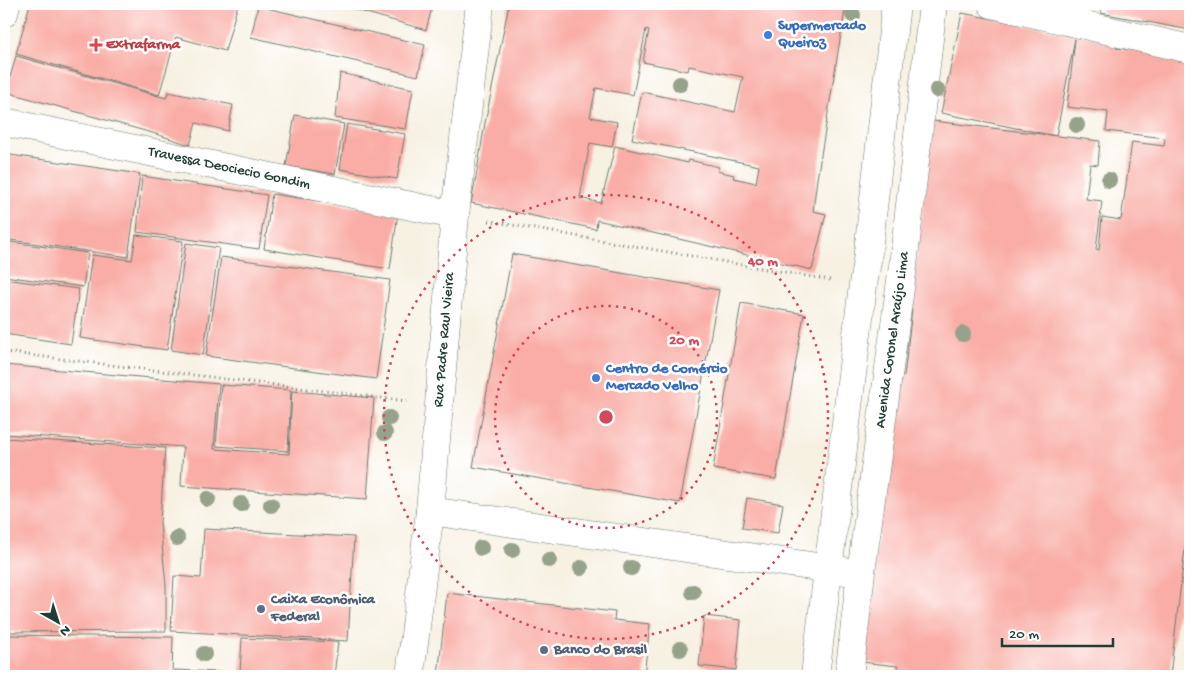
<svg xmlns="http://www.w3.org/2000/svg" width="1194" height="680" viewBox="0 0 1194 680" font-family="'Gochi Hand',sans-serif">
<rect width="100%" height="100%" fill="#fff"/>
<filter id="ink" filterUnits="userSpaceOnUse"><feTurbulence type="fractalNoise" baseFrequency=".02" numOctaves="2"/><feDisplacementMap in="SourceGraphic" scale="10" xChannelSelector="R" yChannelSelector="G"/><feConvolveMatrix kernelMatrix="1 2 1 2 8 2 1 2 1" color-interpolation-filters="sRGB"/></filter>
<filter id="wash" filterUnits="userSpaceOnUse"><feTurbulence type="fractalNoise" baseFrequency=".0096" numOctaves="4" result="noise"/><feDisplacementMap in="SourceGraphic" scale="20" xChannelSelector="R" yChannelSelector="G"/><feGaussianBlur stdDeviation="1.12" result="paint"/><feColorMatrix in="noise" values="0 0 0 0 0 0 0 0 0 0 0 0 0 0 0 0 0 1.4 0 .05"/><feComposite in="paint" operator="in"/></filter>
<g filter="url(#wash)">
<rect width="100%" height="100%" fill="#f7f1e2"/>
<g id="blocks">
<g fill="#f9ada6" fill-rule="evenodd">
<path d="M30,4H238L225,51L176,37L159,95L16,54Z"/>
<path d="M355,4H433L426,30L353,9Z"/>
<path d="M509,4H846L817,179L813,211L826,214L812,270L597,220L596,229L471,203L476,177L485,123ZM646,29L649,30L643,62L688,71L689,66L743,77L735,112L642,92L632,139L759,166L756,183L733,178L734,175L717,171L719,167L689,160L688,163L615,146L601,203L580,198L590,143L612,147L617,122L590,117L596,88L633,95Z"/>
<path d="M1025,4H1078L1076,14Z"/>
<path d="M1102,4H1190V30L1101,13Z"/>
<path d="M258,6L425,45L418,76L251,37Z"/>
<path d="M962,13L1076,35L1117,40L1116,48L1190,56V506L1170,676H896L898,666L861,662L899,375L904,376L912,310L910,309L933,121L1100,141L1098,165L1090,164L1086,199L1102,201L1096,249L1099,250L1102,217L1121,220L1132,142L1164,146L1165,138L1106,131L1108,112L1067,107L1075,39L1056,136L941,113Z"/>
<path d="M16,56L166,98L168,92L233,105L228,131L196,123L190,145L156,134L6,92Z"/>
<path d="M340,73L413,89L406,129L335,118Z"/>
<path d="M295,115L344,124L335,174L286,166Z"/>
<path d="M347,124L405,134L397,179L340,169Z"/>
<path d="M4,154L140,174L128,257L4,239Z"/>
<path d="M142,176L267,195L259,249L137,232Z"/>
<path d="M272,194L398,213L390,269L264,249Z"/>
<path d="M136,235L183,241L167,350L80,338L92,255L132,260Z"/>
<path d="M4,241L88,253L83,287L4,276Z"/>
<path d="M186,243L219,248L203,355L171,350Z"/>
<path d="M512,254L719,290L680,503L473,467Z"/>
<path d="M221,257L390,280L376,379L206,356Z"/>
<path d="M4,279L79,289L71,344L4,334Z"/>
<path d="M741,303L804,314L776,479L713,469Z"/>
<path d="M4,365L219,384L214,449L289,454L292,391L374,398L367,499L181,486L183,447L4,434Z"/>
<path d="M221,385L291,390L288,451L216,446Z"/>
<path d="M4,438L165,448L160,523L166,586V631L4,632Z"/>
<path d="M747,498L783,504L778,533L742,528Z"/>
<path d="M204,529L354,537L348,641L171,631L174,576L201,578Z"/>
<path d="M447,593L615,612L614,620L650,624L644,676H438Z"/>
<path d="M704,616L741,620L736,670L699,666Z"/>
<path d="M4,635L173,637L172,676H4Z"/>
<path d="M242,638L338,642L334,676H174L175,670L240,673Z"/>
</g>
</g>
</g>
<g filter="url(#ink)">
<use href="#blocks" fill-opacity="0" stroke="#6b7c71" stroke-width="1"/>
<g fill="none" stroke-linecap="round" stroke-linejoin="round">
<defs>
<g id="minor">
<path d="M992,4L1190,49"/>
<path id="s1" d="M4,122L455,215"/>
<path d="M430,511L845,571"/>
<path id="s2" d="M410,676L430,511L455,215L480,4"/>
<path d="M815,676L863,285L867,261L896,4"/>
<path id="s3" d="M849,676L861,572L903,266L933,4"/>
</g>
<path id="major" d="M4,13L6,4"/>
</defs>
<use href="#minor" stroke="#6b7c71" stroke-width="29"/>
<use href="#major" stroke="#6b7c71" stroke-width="29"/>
<g stroke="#6b7c71" stroke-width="3" stroke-dasharray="1 4" stroke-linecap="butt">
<path d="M489,221L830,280"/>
<path d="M4,352L407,401"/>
</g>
<use href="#minor" stroke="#fff" stroke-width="28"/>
<use href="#major" stroke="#fff" stroke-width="28"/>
</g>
<g fill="#96a38a">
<circle cx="853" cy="15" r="8"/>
<circle cx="680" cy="84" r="8"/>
<circle cx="937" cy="90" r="8"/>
<circle cx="1077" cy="125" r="8"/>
<circle cx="1109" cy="180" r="8"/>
<circle cx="963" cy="334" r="8"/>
<circle cx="389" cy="418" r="8"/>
<circle cx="385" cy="433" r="8"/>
<circle cx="208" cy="499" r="8"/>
<circle cx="241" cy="504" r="8"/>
<circle cx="271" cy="505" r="8"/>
<circle cx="177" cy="538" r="8"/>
<circle cx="481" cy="548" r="8"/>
<circle cx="512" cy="550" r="8"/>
<circle cx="549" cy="560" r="8"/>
<circle cx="581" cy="568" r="8"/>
<circle cx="631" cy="568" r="8"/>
<circle cx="693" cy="592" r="8"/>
<circle cx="680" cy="649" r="8"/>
<circle cx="204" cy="654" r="8"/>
</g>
</g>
<g fill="none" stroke="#d1495b" stroke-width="2.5" stroke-dasharray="2.5 5">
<circle cx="606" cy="417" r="111"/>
<circle cx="606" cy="417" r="222"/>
</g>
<g fill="#3f7fe0" stroke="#fff" stroke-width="2">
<circle cx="768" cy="35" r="5"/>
<circle cx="596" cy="378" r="5"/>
</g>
<path fill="#e0444e" stroke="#fff" stroke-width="2" d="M93.5 37.5h5v5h5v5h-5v5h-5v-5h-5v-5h5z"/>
<g fill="#5c6f8a" stroke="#fff" stroke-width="2">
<circle cx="261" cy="609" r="5"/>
<circle cx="544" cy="650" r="5"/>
</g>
<g text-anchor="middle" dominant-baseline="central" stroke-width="5" stroke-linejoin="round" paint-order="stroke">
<g font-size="15" font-weight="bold" fill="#366cbe" stroke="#fff" text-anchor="start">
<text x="778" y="26">Supermercado<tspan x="778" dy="17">Queiroz</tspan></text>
<text x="606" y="369">Centro de Comércio<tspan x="606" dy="17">Mercado Velho</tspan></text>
</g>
<g font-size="15" font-weight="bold" fill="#be3a42" stroke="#fff" text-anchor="start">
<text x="106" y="45">Extrafarma</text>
</g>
<g font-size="15" fill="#1f3d34" stroke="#fff">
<text stroke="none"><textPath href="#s1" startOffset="230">Travessa Deociecio Gondim</textPath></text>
<text stroke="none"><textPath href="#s2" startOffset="338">Rua Padre Raul Vieira</textPath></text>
<text stroke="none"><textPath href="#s3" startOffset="339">Avenida Coronel Araújo Lima</textPath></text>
</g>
<g font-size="15" font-weight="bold" fill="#4e5e75" stroke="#fff" text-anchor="start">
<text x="271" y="600">Caixa Econômica<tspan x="271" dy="17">Federal</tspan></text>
<text x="554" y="650">Banco do Brasil</text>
</g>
</g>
<circle cx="606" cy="417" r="8" fill="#d1495b" stroke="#fff" stroke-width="2.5"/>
<g font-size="15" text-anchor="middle" font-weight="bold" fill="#d1495b" stroke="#fff" stroke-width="5" stroke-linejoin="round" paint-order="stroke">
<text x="763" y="265">40 m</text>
<text x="684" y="344">20 m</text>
</g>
<rect width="1194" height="680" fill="none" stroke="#fff" stroke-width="20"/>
<g transform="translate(58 622) rotate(141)" stroke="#ffffff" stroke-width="4" paint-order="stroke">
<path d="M0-4L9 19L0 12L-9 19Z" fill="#1f3d34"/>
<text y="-8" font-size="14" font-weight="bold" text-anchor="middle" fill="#1f3d34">N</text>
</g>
<path d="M1002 638v8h111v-8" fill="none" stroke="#1f3d34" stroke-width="2.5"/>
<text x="1009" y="638" font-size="15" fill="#1f3d34" stroke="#ffffff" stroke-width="4" paint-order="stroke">20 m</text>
</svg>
